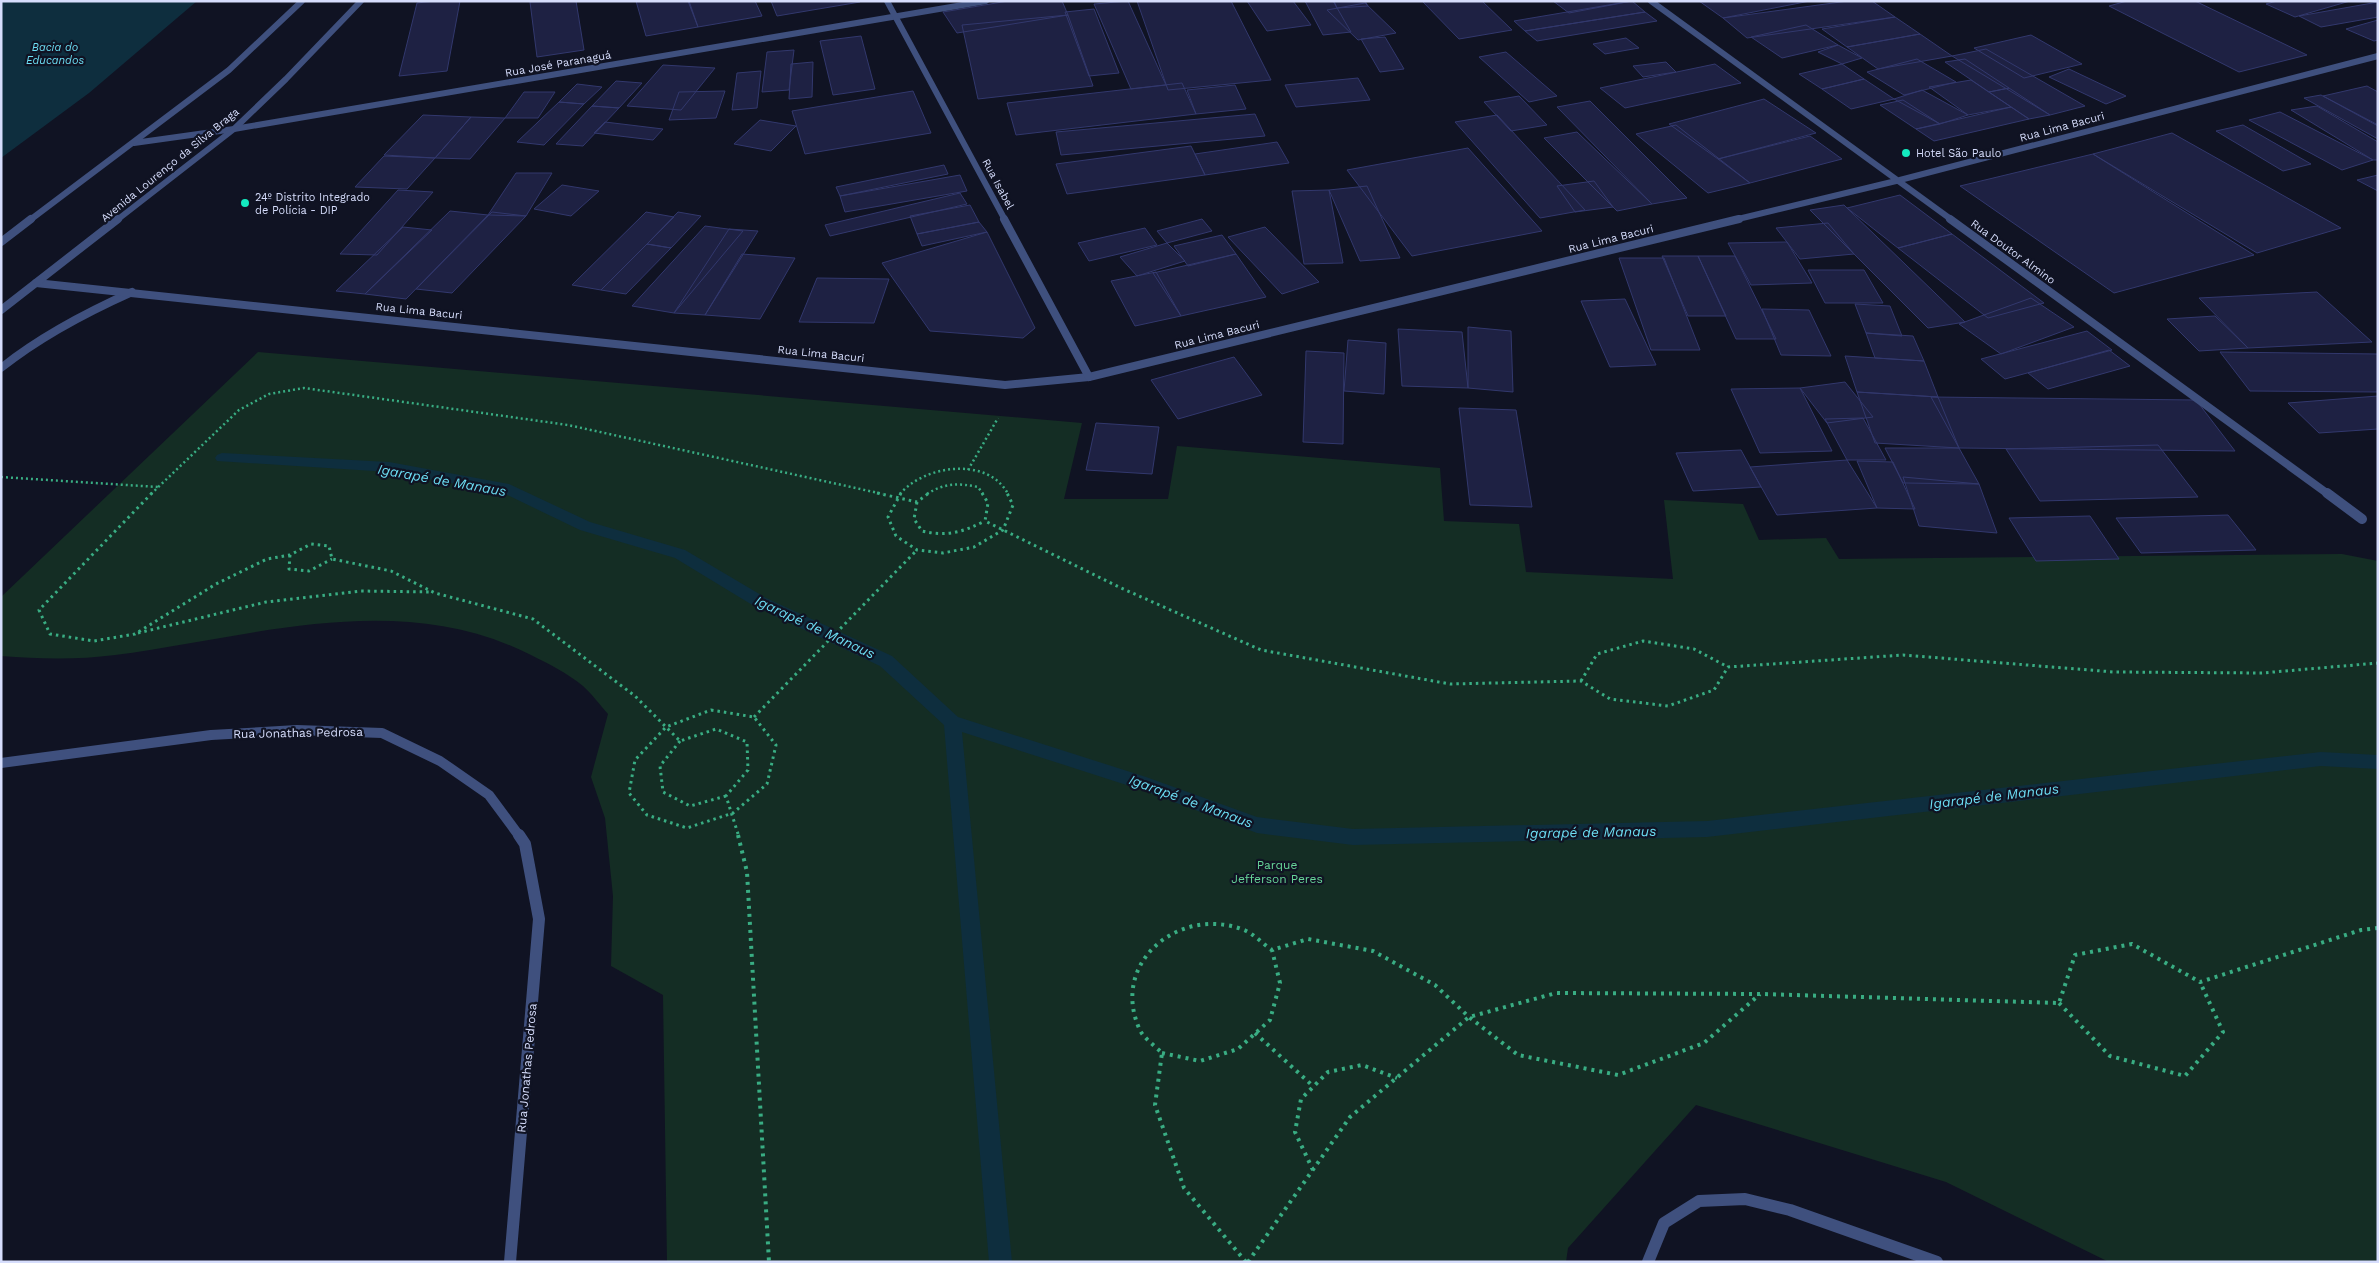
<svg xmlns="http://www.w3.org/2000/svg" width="2379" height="1263" viewBox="0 0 2379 1263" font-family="'Work Sans',sans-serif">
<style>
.green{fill:#142d24}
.water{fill:#0e2e3e}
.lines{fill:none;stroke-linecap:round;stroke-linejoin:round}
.stream{fill:#0e2e3e;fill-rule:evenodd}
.building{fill:#1e2143;stroke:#32386d}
.path-far2{stroke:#39ad83;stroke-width:2.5;stroke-dasharray:2 3;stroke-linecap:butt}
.path-far1{stroke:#39ad83;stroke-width:3;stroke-dasharray:2.5 4;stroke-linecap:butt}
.path{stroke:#39ad83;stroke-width:4;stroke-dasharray:3 5;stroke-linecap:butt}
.service-far1{stroke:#3f507e;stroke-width:8}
.service{stroke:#3f507e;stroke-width:12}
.minor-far3{stroke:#3f507e;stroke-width:6}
.minor-far2{stroke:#3f507e;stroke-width:8}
.minor-far1{stroke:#3f507e;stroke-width:10}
.minor{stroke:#3f507e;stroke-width:12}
.tertiary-far1{stroke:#3f507e;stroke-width:6}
.tertiary{stroke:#3f507e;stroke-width:8}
.poi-dot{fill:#13eabf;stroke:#101323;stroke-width:2}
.labels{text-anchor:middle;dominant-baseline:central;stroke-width:4.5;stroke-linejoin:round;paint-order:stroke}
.far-water-label{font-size:11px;font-style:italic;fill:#6cddf3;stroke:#101323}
.far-street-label{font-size:11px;fill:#d6ddfc;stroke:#101323}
.far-poi-label{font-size:11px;fill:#d6ddfc;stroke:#101323;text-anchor:start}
.street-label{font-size:12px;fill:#d6ddfc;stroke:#101323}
.park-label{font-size:12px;fill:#67d699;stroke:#101323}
.water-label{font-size:14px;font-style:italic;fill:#6cddf3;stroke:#101323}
</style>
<rect width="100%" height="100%" fill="#101323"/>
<path class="green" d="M 258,352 L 1082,423 L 1064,499 L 1168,499 L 1177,446 L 1440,468 L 1444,521 L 1519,524 L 1526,572 L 1673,579 L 1664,500 L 1743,504 L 1759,540 L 1826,538 L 1839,559 L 2342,554 L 2378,561 L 2378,1262 L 2109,1262 L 1946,1182 L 1696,1105 L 1568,1248 L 1566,1262 L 667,1262 L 663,995 L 611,966 L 613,896 L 605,818 L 591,777 L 608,714 C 600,705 592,694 583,686 C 567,673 549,664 531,655 C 398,588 253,637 115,655 C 77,660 39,659 1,656 L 1,597 Z"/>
<path class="water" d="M 1,1 L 197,1 L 89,93 L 1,158 Z"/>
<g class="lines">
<path class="stream" d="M 222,453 L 389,462 L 509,484 L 590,522 L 685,550 L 766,598 L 892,656 L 958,717 L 1146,777 L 1257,817 L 1353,829 L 1707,821 L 2321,752 L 2378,755 L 2378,769 L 2321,766 L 1707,837 L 1353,845 L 1257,833 L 1142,790 L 962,732 L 1012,1262 L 989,1262 L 944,725 L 880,666 L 754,606 L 675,558 L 580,530 L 501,492 L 389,472 L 217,461 L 215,458 L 217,455 Z"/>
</g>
<path class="building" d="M 435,1 L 460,1 L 447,71 L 399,76 L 417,3 Z
M 576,1 L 584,50 L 537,57 L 530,2 Z
M 636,1 L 689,1 L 698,27 L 646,36 Z
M 688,1 L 755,1 L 762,16 L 698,27 Z
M 771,1 L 860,1 L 860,2 L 777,16 Z
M 1008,1 L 1062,1 L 1068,15 L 957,33 L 943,12 Z
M 1128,1 L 1166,85 L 1131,89 L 1094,4 Z
M 1137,1 L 1231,1 L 1271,80 L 1168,90 Z
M 1247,1 L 1293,1 L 1311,25 L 1267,31 Z
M 1305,1 L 1333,1 L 1351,32 L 1323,35 Z
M 1334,1 L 1365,1 L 1368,6 L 1337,8 Z
M 1422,1 L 1482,1 L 1512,30 L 1459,39 Z
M 1553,1 L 1632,1 L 1569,13 Z
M 1632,1 L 1645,12 L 1525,31 L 1514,21 Z
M 1699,1 L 1810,1 L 1723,18 Z
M 1848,1 L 1872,1 L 1895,17 L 1747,38 L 1723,18 Z
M 2127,1 L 2195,1 L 2307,55 L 2239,72 L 2109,6 Z
M 2277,1 L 2350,1 L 2295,17 L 2266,4 Z
M 2378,2 L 2378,17 L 2321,27 L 2299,16 Z
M 1365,3 L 1396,33 L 1358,40 L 1327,10 Z
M 1094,9 L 1119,73 L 1089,76 L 1065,12 Z
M 1645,12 L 1657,21 L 1537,41 L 1525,31 Z
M 1068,15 L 1093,86 L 978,99 L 962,25 Z
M 1895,17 L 1920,34 L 1847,47 L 1822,29 Z
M 2378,20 L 2378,40 L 2374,41 L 2346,29 Z
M 1806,25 L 1838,45 L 1782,58 L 1751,37 Z
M 1920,34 L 1952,56 L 1878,69 L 1847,47 Z
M 2031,35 L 2082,64 L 2024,78 L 1974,48 Z
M 861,36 L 875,89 L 833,95 L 820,41 Z
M 1385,37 L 1404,69 L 1380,72 L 1361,39 Z
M 1626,38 L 1639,48 L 1605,54 L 1593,44 Z
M 1838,45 L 1862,58 L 1842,64 L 1818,52 Z
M 1986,49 L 2085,106 L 2050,115 L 1952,56 Z
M 794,50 L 789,90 L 762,92 L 767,52 Z
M 1506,52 L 1557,96 L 1529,102 L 1479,57 Z
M 1917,59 L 1956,82 L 1904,95 L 1867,72 Z
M 1965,59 L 2009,88 L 1989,92 L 1945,62 Z
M 813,62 L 812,97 L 789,99 L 791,64 Z
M 1666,62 L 1676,72 L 1643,77 L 1633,66 Z
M 1715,64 L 1741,83 L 1625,108 L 1600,88 Z
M 1842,64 L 1864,79 L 1822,89 L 1799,74 Z
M 663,65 L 715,68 L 681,110 L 627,106 Z
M 2069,69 L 2126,96 L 2106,104 L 2049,77 Z
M 761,71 L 757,108 L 732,110 L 737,73 Z
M 1358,78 L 1370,100 L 1296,107 L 1285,85 Z
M 1864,79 L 1894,99 L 1851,109 L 1822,89 Z
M 1971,80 L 2011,107 L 1968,115 L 1929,87 Z
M 616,81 L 642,83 L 619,108 L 592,106 Z
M 1182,83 L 1196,114 L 1016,135 L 1007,103 Z
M 577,84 L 602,87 L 584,104 L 559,102 Z
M 1235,85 L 1246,109 L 1196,114 L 1187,90 Z
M 2367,86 L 2378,92 L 2378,125 L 2323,96 Z
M 2009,88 L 2050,115 L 2029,119 L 1989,92 Z
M 1922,90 L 1968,115 L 1940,124 L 1894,99 Z
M 725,91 L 716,118 L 669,120 L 679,92 Z
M 913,91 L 931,133 L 805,154 L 792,111 Z
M 524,92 L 555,92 L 538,118 L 505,118 Z
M 2321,95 L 2378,126 L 2378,139 L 2304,98 Z
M 1519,96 L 1547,125 L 1511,131 L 1484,102 Z
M 1764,99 L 1816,133 L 1718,159 L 1669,124 Z
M 1903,100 L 1940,124 L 1916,129 L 1880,105 Z
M 1590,101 L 1687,198 L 1652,204 L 1557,107 Z
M 559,102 L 584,104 L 544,145 L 517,142 Z
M 592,106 L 619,108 L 583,146 L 556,144 Z
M 2317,106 L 2378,142 L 2378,160 L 2373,160 L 2291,110 Z
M 2011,107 L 2029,119 L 1934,141 L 1916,129 Z
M 2280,112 L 2373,160 L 2342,170 L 2249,120 Z
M 1255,114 L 1265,136 L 1061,155 L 1056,132 Z
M 423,115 L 471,117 L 435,158 L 384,155 Z
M 1497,115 L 1585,210 L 1540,218 L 1455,122 Z
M 471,117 L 505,118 L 470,159 L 435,158 Z
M 760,120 L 796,126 L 771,151 L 734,144 Z
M 605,122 L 663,129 L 653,140 L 594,133 Z
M 1676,125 L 1750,183 L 1708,193 L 1636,134 Z
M 2243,125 L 2311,164 L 2283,171 L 2216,131 Z
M 1577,132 L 1652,204 L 1617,211 L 1544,138 Z
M 2172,133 L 2341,228 L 2257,253 L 2093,154 Z
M 1810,136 L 1842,159 L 1750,183 L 1718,159 Z
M 1277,142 L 1289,163 L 1205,175 L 1195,154 Z
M 1191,146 L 1205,175 L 1067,194 L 1056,164 Z
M 1468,148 L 1542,231 L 1412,256 L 1347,170 Z
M 2093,154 L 2254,255 L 2114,293 L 1960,186 Z
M 384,156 L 435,158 L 407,189 L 355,187 Z
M 944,165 L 948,174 L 840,196 L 836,187 Z
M 516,173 L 552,173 L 526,216 L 488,215 Z
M 960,175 L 967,191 L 845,212 L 840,196 Z
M 2378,175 L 2378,191 L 2357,180 Z
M 1594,181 L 1613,207 L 1575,212 L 1557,186 Z
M 562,185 L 599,191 L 571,216 L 534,209 Z
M 1367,186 L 1400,258 L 1360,261 L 1329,190 Z
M 398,190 L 433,192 L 377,255 L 340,254 Z
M 1329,190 L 1343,263 L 1304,264 L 1292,191 Z
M 960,193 L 967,204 L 830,236 L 825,225 Z
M 1900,195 L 1952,234 L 1898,248 L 1847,208 Z
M 970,205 L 979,222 L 917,234 L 910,216 Z
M 1844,205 L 1847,208 L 1965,322 L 1928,328 L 1810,210 Z
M 450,211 L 488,215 L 406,299 L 365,294 Z
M 492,212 L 526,216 L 452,293 L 416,289 Z
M 646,212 L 674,217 L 601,290 L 572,285 Z
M 678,212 L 701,216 L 671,248 L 647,244 Z
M 1202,219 L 1212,231 L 1167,243 L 1157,231 Z
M 979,222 L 987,232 L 922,246 L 917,234 Z
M 1828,223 L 1854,254 L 1800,259 L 1776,228 Z
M 705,226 L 743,231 L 674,313 L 632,306 Z
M 403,227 L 432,230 L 365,294 L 336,291 Z
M 1265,227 L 1319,282 L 1282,294 L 1228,237 Z
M 1145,228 L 1157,245 L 1089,261 L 1078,243 Z
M 729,229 L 758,231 L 705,315 L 674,313 Z
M 987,232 L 1035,328 L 1023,338 L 930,331 L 882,263 Z
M 1952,234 L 2044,303 L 1988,318 L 1898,248 Z
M 1222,235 L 1236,254 L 1188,266 L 1174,246 Z
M 1787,242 L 1812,283 L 1751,285 L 1728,243 Z
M 1167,243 L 1185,261 L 1137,276 L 1120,257 Z
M 647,244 L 671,248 L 626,294 L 601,290 Z
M 742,254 L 795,258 L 760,319 L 705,315 Z
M 1236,254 L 1266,297 L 1181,316 L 1153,273 Z
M 1662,256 L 1698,256 L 1726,316 L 1688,316 Z
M 1698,256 L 1735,256 L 1776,339 L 1736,339 Z
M 1619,258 L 1664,258 L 1700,350 L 1651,350 Z
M 1808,270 L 1864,270 L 1883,303 L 1825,303 Z
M 1156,272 L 1181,316 L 1135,326 L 1111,281 Z
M 817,278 L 889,279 L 874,323 L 799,322 Z
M 2317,292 L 2372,342 L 2248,348 L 2199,298 Z
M 2031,298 L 2074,327 L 2001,354 L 1959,324 Z
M 1625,299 L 1656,365 L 1610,367 L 1581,301 Z
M 1855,304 L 1890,306 L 1902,336 L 1866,333 Z
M 1762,309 L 1809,310 L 1831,356 L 1781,355 Z
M 2215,316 L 2248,348 L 2199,351 L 2167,319 Z
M 1468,327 L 1511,331 L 1513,392 L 1468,388 Z
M 1398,329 L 1462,332 L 1468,388 L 1402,386 Z
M 2087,331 L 2112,350 L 2005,379 L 1981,359 Z
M 1866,333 L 1913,336 L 1924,361 L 1875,358 Z
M 1348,340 L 1386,343 L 1384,394 L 1344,391 Z
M 2109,350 L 2130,366 L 2048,389 L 2028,373 Z
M 1306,351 L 1344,353 L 1343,444 L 1303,442 Z
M 2220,352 L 2378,354 L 2378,392 L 2250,391 Z
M 1845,356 L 1924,361 L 1938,397 L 1857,392 Z
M 1234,357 L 1262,395 L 1178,419 L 1151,380 Z
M 1845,382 L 1873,417 L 1827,423 L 1800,388 Z
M 1800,388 L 1832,451 L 1760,453 L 1731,389 Z
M 1857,392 L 1938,397 L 1959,448 L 1875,443 Z
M 2378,396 L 2378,429 L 2319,433 L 2288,403 Z
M 1931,397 L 2196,400 L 2235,451 L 1959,448 Z
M 1459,408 L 1516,410 L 1532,507 L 1470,505 Z
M 1863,418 L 1886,460 L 1847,460 L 1825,419 Z
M 1096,423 L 1159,427 L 1152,474 L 1086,470 Z
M 2158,445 L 2198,497 L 2040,501 L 2006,449 Z
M 1885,448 L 1959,448 L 1979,484 L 1903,483 Z
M 1741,450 L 1761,487 L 1693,491 L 1676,453 Z
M 1847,460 L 1877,508 L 1777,515 L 1750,467 Z
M 1857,461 L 1893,462 L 1915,509 L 1877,508 Z
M 1903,477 L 1979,484 L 1997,533 L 1919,526 Z
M 2228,515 L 2256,550 L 2141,553 L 2116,518 Z
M 2090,516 L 2119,559 L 2036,561 L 2009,518 Z"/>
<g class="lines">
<path class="path-far2" d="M 968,470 L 998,418
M 1,477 L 158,487
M 151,494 L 239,410 L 269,394 L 304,388 L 568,425 L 883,494
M 900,494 C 924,465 988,456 1008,494
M 927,494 C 944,483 959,483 978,487 L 983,494"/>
<path class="path-far1" d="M 152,493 L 39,610 L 50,634 L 94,641 L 135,634 L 216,584 L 267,559 L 290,555 L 311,544 L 329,546 L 332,559 L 391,571 L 435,593 L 533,619 L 635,696 L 680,741 L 716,729 L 747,742 L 748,770 L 726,796 L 739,837
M 877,493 L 917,502 L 929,493
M 901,493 L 888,517 L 896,536 L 917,550 L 943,553 L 974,547 L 1003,530 L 1013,505 L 1007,493
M 982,493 L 988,503 L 985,521 L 1121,588 L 1261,650 L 1450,684 L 1581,681 L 1610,699 L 1668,706 L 1714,690 L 1728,667 L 1903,655 L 2114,672 L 2262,673 L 2378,663
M 917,502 L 914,519 L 922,531 C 946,537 963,532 985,521
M 290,555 L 289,569 L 309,571 L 332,559
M 138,633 L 266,602 L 361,591 L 433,592
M 1581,681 L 1597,654 L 1643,641 L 1694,649 L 1728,667
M 711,710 L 754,717 L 776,745 L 767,784 L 733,813 L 687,828 L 647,815 L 629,793 L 635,760 L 666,727 Z
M 754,717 L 917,550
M 680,741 L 660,766 L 663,792 L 690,806 L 726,796"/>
<path class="path" d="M 738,835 L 747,872 L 769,1262
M 2059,1003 L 2110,1056 L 2185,1076 L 2223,1032 L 2200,982
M 1255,1033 L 1314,1087
M 1162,1053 L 1200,1061 L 1238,1049 L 1270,1020 L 1280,983 L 1272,950
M 1313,1170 L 1295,1132 L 1301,1099 L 1328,1072 L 1362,1065 L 1397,1078
M 1246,1262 L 1184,1188 L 1155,1105 L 1162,1053 C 1155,1046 1142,1037 1139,1028 C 1110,961 1181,905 1244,930 C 1254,934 1263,944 1272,950 L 1308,939 L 1373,951 L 1435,985 L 1469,1017 L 1518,1055 L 1618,1075 L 1704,1043 L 1760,994
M 1248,1262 L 1350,1117 L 1469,1017 L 1556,993 L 1761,994 L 2059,1003 L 2075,955 L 2132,944 L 2200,982 L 2361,930 L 2378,928"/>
<path class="service-far1" d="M 1,368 C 41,336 85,313 132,292"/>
<path class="service" d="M 1648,1262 L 1664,1223 L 1699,1201 L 1745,1199 L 1790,1210 L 1937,1262"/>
<path class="minor-far3" d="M 1651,1 L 1952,220
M 134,143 L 234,129 L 986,1
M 1734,220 L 1896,181 L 2378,56"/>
<path class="minor-far2" d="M 1950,219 L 2328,494
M 36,283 L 1005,385 L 1089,377 L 1739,219"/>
<path class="minor-far1" d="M 2327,493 L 2362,519
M 1,763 L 211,735 L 297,730 L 382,733 L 440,761 L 489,795 L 520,837"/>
<path class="minor" d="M 510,1262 L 539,919 L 525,844 L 519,835"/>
<path class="tertiary-far1" d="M 887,1 L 1005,220
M 30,220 L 229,70 L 302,1
M 117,220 L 234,129 L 286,79 L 361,1"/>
<path class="tertiary" d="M 1004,219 L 1089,377
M 1,242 L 31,219
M 1,310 L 118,219"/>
</g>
<g class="poi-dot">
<circle cx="1906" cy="153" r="5"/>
<circle cx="245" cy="203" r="5"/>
</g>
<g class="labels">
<g class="far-water-label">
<text x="55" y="47">Bacia do<tspan x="55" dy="13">Educandos</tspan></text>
</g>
<g class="far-street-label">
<text transform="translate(558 64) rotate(-10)">Rua José Paranaguá</text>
<text transform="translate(2062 127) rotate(-15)">Rua Lima Bacuri</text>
<text transform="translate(170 165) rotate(-39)">Avenida Lourenço da Silva Braga</text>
<text transform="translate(998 184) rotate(62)">Rua Isabel</text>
<text transform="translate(1611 239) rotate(-14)">Rua Lima Bacuri</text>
<text transform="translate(2013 252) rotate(36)">Rua Doutor Almino</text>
<text transform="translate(419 311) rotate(6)">Rua Lima Bacuri</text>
<text transform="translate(1217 335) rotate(-14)">Rua Lima Bacuri</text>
<text transform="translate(821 354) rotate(6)">Rua Lima Bacuri</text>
</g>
<g class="far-poi-label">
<text x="1916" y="153">Hotel São Paulo</text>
<text x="255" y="197">24º Distrito Integrado<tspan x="255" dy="13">de Polícia - DIP</tspan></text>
</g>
<g class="street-label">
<text transform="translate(298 733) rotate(-1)">Rua Jonathas Pedrosa</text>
<text transform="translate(527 1068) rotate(-85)">Rua Jonathas Pedrosa</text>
</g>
<g class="park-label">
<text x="1277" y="865">Parque<tspan x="1277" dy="14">Jefferson Peres</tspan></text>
</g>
<g class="water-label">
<text transform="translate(442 480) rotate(10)">Igarapé de Manaus</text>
<text transform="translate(815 627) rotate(25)">Igarapé de Manaus</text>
<text transform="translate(1994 796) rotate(-7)">Igarapé de Manaus</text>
<text transform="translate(1191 801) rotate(20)">Igarapé de Manaus</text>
<text transform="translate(1591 832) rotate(-1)">Igarapé de Manaus</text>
</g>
</g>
<rect width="2379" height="1263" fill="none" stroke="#d6ddfc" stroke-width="5"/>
</svg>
